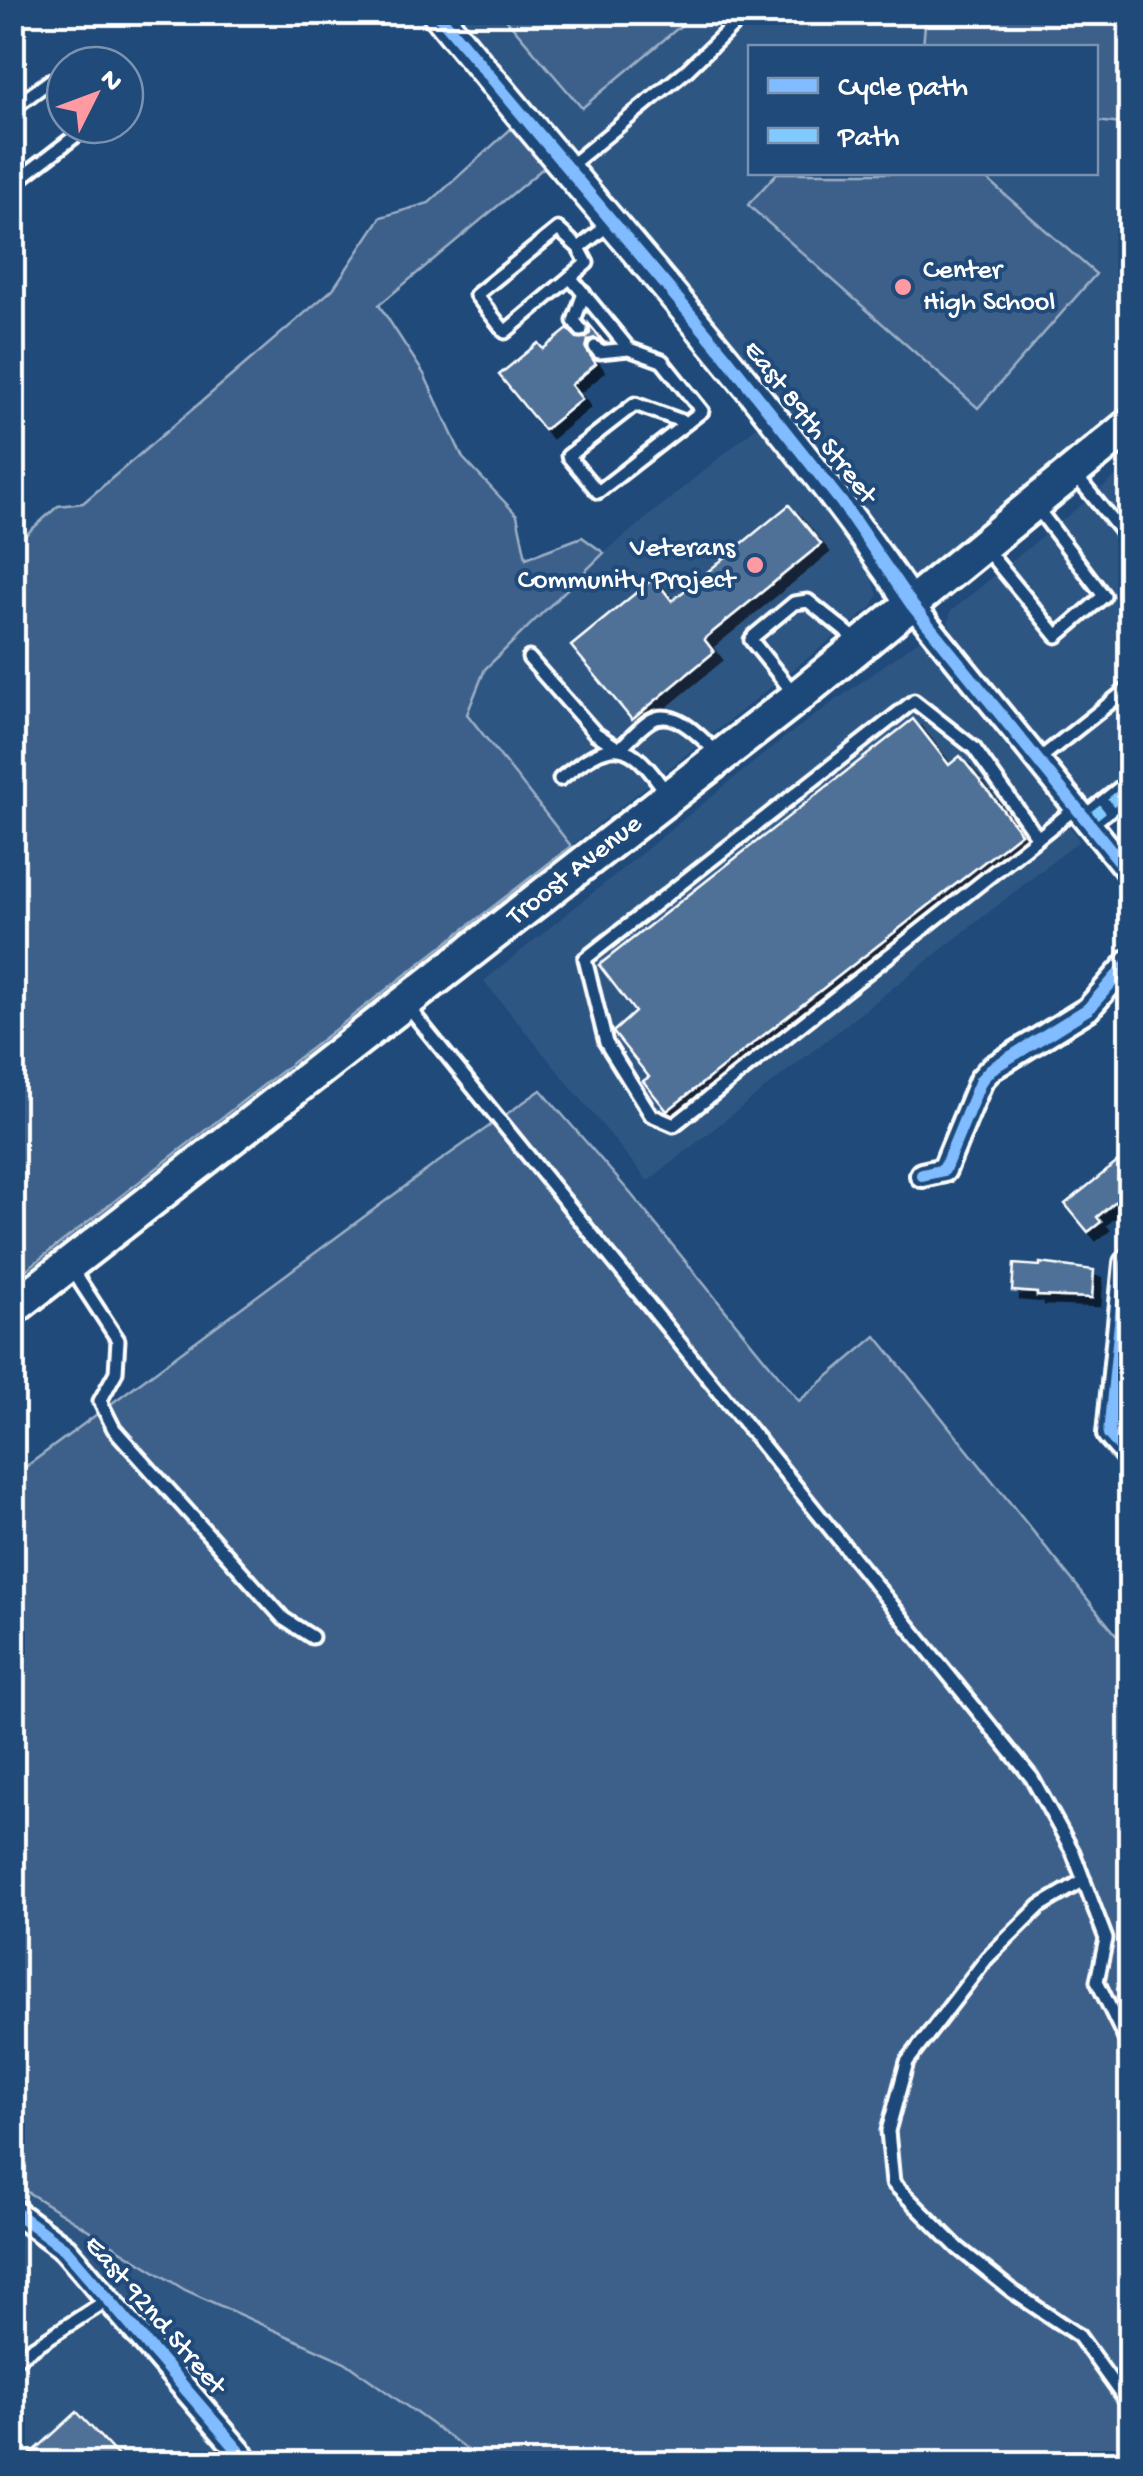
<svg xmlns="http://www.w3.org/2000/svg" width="1143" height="2476" viewBox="0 0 1143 2476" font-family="'Gochi Hand',sans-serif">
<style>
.built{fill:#2e5683;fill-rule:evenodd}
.green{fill:#3c618b;stroke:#9eb0c5;stroke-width:2.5}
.building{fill:#507197;stroke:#fff;stroke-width:2.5;filter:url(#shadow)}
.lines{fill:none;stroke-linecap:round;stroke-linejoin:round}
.service-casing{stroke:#fff;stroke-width:19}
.minor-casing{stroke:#fff;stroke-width:30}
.tertiary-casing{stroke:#fff;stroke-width:35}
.secondary-casing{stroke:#fff;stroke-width:40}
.service{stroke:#1f4a7a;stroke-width:11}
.minor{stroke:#1f4a7a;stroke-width:22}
.tertiary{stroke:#1f4a7a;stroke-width:28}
.secondary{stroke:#1f4a7a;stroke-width:32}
.quiet{stroke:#80caff;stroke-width:10;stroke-dasharray:20 10;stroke-linecap:butt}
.cycleway-casing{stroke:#1f4a7a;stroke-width:19}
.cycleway{stroke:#80bcff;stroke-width:12}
.poi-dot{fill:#ff9aa2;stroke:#1f4a7a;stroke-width:4}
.labels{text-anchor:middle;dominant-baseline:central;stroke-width:8;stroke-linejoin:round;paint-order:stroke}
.poi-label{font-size:28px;fill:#fff;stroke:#1f4a7a;text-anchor:start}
.street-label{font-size:28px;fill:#fff;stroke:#1f4a7a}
</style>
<defs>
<filter id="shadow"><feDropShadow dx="8" dy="8" stdDeviation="0" flood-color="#0009"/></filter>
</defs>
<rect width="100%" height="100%" fill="#1f4a7a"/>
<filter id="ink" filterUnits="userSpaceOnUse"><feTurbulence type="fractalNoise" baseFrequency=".01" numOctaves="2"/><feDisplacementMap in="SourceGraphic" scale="20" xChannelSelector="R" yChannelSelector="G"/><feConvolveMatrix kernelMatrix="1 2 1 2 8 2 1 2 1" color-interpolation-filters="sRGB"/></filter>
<g filter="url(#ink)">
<path class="built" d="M 447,13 L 1130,13 L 1130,401 L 917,580 L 905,577 ZM 750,48 L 1096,48 L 1096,172 L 750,172 Z
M 765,420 L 868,567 L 878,595 L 872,607 L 571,846 L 467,714 L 485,669 L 604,553 Z
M 1130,465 L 1130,768 L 1090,800 L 955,634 L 948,622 L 951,611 Z
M 919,640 L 929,644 L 1052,798 L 1079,841 L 648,1181 L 484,981 L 785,737 Z
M 12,2183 L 185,2290 L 345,2362 L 486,2463 L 13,2463 Z"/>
<path class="green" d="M 501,13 L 696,13 L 582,108 Z
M 926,13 L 1130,13 L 1130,125 L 1096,121 L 1096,48 L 923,47 Z
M 514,126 L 548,164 L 379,305 L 424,374 L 463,458 L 517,515 L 526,558 L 582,537 L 604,553 L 485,669 L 467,714 L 571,846 L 13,1280 L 13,546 L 58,506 L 83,503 L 333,289 L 381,217 L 429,203 Z
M 777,173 L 980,173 L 1096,274 L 978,408 L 748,205 Z
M 541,1090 L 631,1194 L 799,1401 L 876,1336 L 1130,1652 L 1130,2463 L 486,2463 L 345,2362 L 185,2290 L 13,2183 L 12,1477 L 434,1165 Z"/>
<path class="building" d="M 589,324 L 603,341 L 595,338 L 588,340 L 586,349 L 596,364 L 571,385 L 582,399 L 544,430 L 499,375 L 538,343 L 543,349 L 568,329 L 577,338 L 586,338 L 590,333 Z
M 789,505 L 821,544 L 704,639 L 714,652 L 632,720 L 571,646 L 654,578 L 672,601 Z
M 913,719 L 949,765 L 960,756 L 1021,833 L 667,1111 L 643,1081 L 649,1077 L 613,1032 L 635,1012 L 599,965 Z
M 1130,1152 L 1130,1189 L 1097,1217 L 1101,1222 L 1088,1232 L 1065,1204 Z
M 1040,1263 L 1094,1270 L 1092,1298 L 1037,1296 L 1037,1293 L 1012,1291 L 1014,1264 L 1040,1266 Z
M 77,2412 L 117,2455 L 108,2464 L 20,2464 Z"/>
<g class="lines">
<defs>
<path id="service" d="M 12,109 L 51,80
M 566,169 L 687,70 L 747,12
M 12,185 L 87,127
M 579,248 L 587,263 L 505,332 L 476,295 L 558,229 L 579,248 L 612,222
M 570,277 L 629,349 L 662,361 L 702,411 L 598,492 L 568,456 L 635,404 L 687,423
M 581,330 L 574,321 L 584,293
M 595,347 L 599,352 L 629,349
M 1076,476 L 1130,542
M 984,547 L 1057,636 L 1104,596 L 1037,508
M 529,658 L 595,733 L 619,749 C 629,740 639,728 650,721 C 675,705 704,741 720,756
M 795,695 L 751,640 L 754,636 L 794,603 L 808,601 L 859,642
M 1038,760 L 1130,687
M 560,779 C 613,737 628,736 667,794
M 1038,838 L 974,748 L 914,701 L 585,959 L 606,1043 L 651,1115 L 674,1125 C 808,1019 943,913 1077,807
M 407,1006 L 1032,1778 L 1073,1852 L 1106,1939 L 1097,1981 L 1130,2049
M 71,1268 L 118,1340 L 116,1372 L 100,1401 L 114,1429 L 284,1619 L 312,1637
M 1084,1880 L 1040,1906 L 987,1958 L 907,2062 L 888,2131 L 893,2183 L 958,2248 L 1012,2291 L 1079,2336 L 1128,2404 L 1130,2401
M 12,2361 L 109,2299"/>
<path id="minor" d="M 912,605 L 1130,874
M 1087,821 L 1130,787
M 922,1175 L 944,1170 L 981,1080 L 991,1069 L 1088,1009 L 1130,961
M 1130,1259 L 1126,1263 L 1109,1434 L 1130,1458
M 12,2210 L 65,2249 L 250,2464"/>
<path id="tertiary" d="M 436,12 C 596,210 768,394 912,605"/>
<path id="secondary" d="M 12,1309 L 797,697 L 1130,425"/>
</defs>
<use href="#service" class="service-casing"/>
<use href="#minor" class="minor-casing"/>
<use href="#tertiary" class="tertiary-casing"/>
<use href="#secondary" class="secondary-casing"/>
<use href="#service" class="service"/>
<use href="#minor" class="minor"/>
<use href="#tertiary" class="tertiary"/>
<use href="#secondary" class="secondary"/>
<path class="quiet" d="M 1087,821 L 1130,787"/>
<defs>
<path id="cycleway" d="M 436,12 L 723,353 L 842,503 L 912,605 L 1130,874
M 922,1175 L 944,1170 L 981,1080 L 991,1069 L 1088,1009 L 1130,961
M 1130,1259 L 1126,1263 L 1109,1434 L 1130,1458
M 12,2210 L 65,2249 L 250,2464"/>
</defs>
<use href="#cycleway" class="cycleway-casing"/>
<use href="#cycleway" class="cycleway"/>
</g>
</g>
<g class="poi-dot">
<circle cx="903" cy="287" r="10"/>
<circle cx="755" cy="565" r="10"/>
</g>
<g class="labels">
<g class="poi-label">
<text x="923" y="271">Center<tspan x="923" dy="32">High School</tspan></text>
<text x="735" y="549" text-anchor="end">Veterans<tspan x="735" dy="32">Community Project</tspan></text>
</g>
<g class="street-label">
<text transform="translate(809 423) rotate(52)">East 89th Street</text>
<text transform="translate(575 871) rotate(-38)">Troost Avenue</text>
<text transform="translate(154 2316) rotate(49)">East 92nd Street</text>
</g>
</g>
<rect width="1143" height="2476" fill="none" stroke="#1f4a7a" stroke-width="50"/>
<rect x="25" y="25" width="1093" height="2426" fill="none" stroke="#fff" stroke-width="4" filter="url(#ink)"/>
<rect x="748" y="45" width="350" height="130" fill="#1f4a7a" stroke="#7992af" stroke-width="2.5"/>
<rect x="768" y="78" width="50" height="15" fill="#80bcff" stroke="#7992af" stroke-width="2.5"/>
<text x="838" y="95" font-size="30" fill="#ffffff">Cycle path</text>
<rect x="768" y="128" width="50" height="15" fill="#80caff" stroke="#7992af" stroke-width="2.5"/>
<text x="838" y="145" font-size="30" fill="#ffffff">Path</text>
<g transform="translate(95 95) rotate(48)"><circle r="48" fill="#1f4a7a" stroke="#7992af" stroke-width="2.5"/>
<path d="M0-8L18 38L0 25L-18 38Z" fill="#ff9aa2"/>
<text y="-15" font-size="28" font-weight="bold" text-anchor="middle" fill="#ffffff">N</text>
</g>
</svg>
